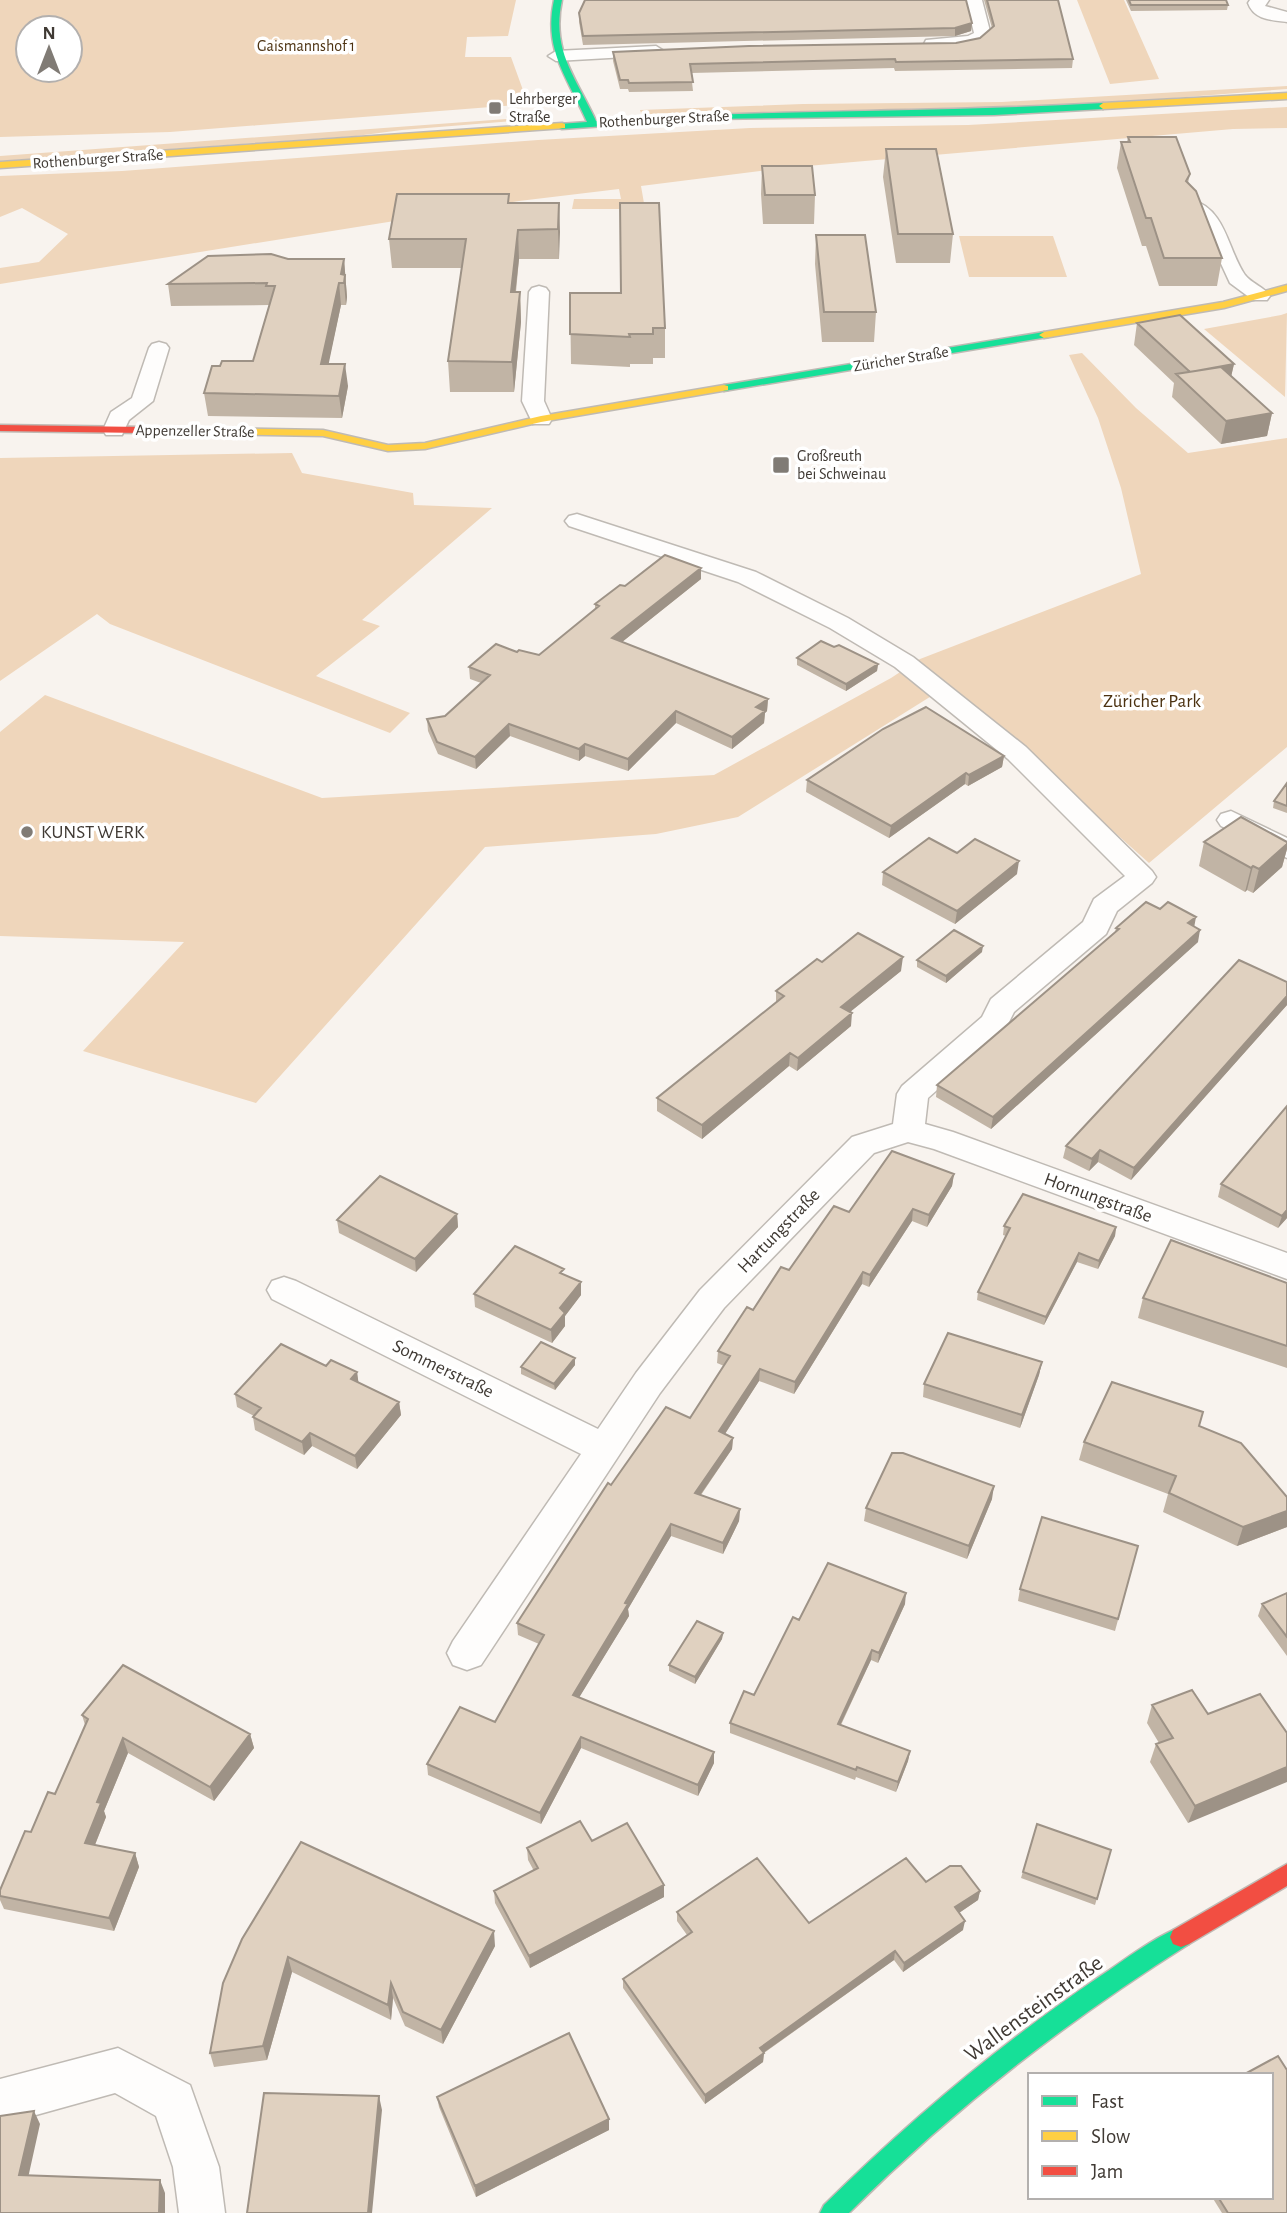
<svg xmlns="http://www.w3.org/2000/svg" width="1287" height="2213" viewBox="0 0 1287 2213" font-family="'Alegreya Sans',sans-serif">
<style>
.green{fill:#efd6bb;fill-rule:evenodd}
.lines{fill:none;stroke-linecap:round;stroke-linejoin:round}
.street-casing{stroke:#bfbab4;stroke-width:3}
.fast-casing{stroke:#bfbab4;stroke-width:3}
.slow-casing{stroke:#bfbab4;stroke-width:3}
.jam-casing{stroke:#bfbab4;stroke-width:3}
.street{fill:#fefdfc;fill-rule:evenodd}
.fast{fill:#16e098;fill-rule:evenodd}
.slow{fill:#ffcf43;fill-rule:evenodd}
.jam{fill:#f24e42;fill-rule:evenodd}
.wall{fill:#c1b4a5}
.shaded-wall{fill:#9d9286}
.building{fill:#e0d1c0;stroke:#9d9286;stroke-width:2}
.poi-dot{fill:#807b75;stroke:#fff;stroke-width:2.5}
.labels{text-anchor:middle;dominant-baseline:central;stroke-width:7;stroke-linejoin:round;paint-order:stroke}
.far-park-label{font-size:16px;fill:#4c3211;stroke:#fff}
.far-poi-label{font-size:16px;fill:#403a34;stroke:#fff;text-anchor:start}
.far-street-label{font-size:16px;fill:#403a34;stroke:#fff}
.park-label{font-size:19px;fill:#4c3211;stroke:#fff}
.poi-label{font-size:19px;fill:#403a34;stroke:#fff;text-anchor:start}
.street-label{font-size:19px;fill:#403a34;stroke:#fff}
.near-street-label{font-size:23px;fill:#403a34;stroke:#fff}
</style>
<rect width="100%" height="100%" fill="#f8f3ee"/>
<path class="green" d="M 0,0 L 516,0 L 508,36 L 467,37 L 465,57 L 511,57 L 528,104 L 170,132 L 0,137 ZM 28,28 L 70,28 L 70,70 L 28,70 Z
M 1077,0 L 1124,0 L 1159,79 L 1110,84 Z
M 1287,86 L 1287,89 L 1097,104 L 642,116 L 640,110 L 803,104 L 1002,102 Z
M 1287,107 L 1287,128 L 1233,129 L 784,168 L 641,186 L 645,209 L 572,209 L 574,199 L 621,199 L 619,189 L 519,201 L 0,284 L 0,268 L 39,262 L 68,234 L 22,208 L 0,217 L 0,176 L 122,171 L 538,140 L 750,128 L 968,125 Z
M 534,117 L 536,119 L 402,130 L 356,136 L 0,161 L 0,156 Z
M 959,236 L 1053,236 L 1067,277 L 969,277 Z
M 1287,313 L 1285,397 L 1204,329 L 1281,315 Z
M 1082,353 L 1136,408 L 1188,453 L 1287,438 L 1287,747 L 1149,863 L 949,685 L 738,817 L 656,834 L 485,847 L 256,1103 L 83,1051 L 184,942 L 0,936 L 0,732 L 45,695 L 322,798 L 714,775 L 891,678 L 920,659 L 1141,574 L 1121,488 L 1098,418 L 1069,355 Z
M 292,453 L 302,473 L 413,493 L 414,505 L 492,508 L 362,620 L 380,626 L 316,676 L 410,713 L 390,733 L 110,624 L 97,614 L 0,681 L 0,458 Z"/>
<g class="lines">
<defs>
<path id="street" d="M 966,0 L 982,0 L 991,35 C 979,49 944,52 926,48 L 924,44 L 926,40 L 968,36 L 974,33 Z
M 1250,0 L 1269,0 L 1265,6 L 1287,12 L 1287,22 C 1272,20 1254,20 1248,3 Z
M 656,46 L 664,51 L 662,55 L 556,61 L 548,56 L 556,51 Z
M 1192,200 C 1226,209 1228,251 1245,275 C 1251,283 1264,287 1270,296 L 1267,300 L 1253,300 L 1230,283 L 1204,227 L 1183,206 Z
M 539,286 L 546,288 L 549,292 L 544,401 L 552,419 L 549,424 L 533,424 L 522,401 L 529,292 L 532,288 Z
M 159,342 L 166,344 L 169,348 L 153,401 L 129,420 L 122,435 L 106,435 L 103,430 L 111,412 L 132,398 L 149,348 L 152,344 Z
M 577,514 L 756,572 L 848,618 L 913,657 L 1026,747 L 1152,871 L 1156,877 L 1152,883 L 1117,911 L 1106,934 L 1014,1012 L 1005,1030 L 928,1098 L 925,1124 L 953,1132 L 1287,1253 L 1287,1279 L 934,1149 L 908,1142 L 874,1153 L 724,1308 L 660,1393 L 481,1665 L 467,1670 L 453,1665 L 447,1653 L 453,1641 L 581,1454 L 272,1299 L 267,1290 L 272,1281 L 284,1277 L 296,1281 L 598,1429 L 636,1373 L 700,1290 L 852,1137 L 893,1124 L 897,1094 L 902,1086 L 982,1017 L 991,999 L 1083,922 L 1094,899 L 1125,876 L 1008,759 L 895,667 L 830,628 L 738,582 L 569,526 L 565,521 L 569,516 Z
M 1231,811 L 1287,838 L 1287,858 L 1221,826 L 1217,820 L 1221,814 Z
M 118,2048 L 190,2085 L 219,2167 L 225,2213 L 179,2213 L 173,2167 L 156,2116 L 115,2093 L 0,2125 L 0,2079 Z"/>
<path id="fast" d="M 554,0 L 562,0 C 551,51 576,77 596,121 C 765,109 934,113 1103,103 L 1107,106 L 1103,109 L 994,115 L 705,119 L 562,129 L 559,128 L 559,124 L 587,122 C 568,78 543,51 554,0 Z
M 1044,332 L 1049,335 L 1048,337 L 724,391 L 719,388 L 724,385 Z
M 1181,1927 L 1189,1930 L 1192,1937 L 1189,1944 C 1065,2022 952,2110 849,2213 L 820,2213 L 824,2205 C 909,2121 1000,2044 1099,1977 C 1125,1960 1152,1938 1181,1927 Z"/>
<path id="slow" d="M 1287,93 L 1287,99 L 1103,109 L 1099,106 L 1103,103 Z
M 562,123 L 565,124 L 565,128 L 0,168 L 0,162 Z
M 1287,285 L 1287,291 L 1224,308 L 1044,338 L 1039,335 L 1044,332 L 1223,302 Z
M 724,385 L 728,386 L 728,390 L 541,422 L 425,449 L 388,451 L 323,436 L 215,434 L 209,431 L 215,428 L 323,430 L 388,445 L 425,443 L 541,416 Z"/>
<path id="jam" d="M 0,425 L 215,428 L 221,431 L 215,434 L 0,431 Z
M 1287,1864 L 1287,1886 L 1189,1944 L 1181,1947 L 1173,1944 L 1170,1937 L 1173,1930 Z"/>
</defs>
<use href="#street" class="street-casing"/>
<use href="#fast" class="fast-casing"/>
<use href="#slow" class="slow-casing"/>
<use href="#jam" class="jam-casing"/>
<use href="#street" class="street"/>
<use href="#fast" class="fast"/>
<use href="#slow" class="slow"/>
<use href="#jam" class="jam"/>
</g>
<path class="wall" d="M 984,0 L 1058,0 L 1073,59 L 1072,68 L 895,71 L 894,68 L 691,73 L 693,91 L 629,92 L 628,89 L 620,89 L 613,61 L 613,52 L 956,43 L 980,38 L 992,28 Z
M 1126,0 L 1226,0 L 1228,5 L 1227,10 L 1131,11 Z
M 579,13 L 972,23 L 971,31 L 955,36 L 583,45 L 579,22 Z
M 1128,137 L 1190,174 L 1188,183 L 1222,258 L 1217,286 L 1159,286 L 1146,246 L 1142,246 L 1117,168 L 1121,142 L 1127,142 Z
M 886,149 L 953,234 L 950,263 L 896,263 L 883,177 Z
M 762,166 L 815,195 L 814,224 L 763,224 L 761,194 Z
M 509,203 L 559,203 L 559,259 L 519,259 L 516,292 L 520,292 L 521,322 L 514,392 L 450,392 L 448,361 L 462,268 L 392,268 L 389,239 Z
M 816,235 L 876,312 L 874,342 L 822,342 L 815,264 Z
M 344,259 L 347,297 L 346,305 L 341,305 L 328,364 L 348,386 L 342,418 L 208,416 L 204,393 L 220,366 L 253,361 L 269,305 L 171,306 L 168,284 Z
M 570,293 L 665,328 L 665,358 L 653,358 L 653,364 L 630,364 L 630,367 L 571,364 Z
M 1137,323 L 1234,364 L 1231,376 L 1272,413 L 1267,436 L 1221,444 L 1172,397 L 1174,383 L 1134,345 Z
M 701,579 L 622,642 L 768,699 L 767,711 L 765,713 L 764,723 L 732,749 L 676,723 L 628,771 L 585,756 L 579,761 L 510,736 L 476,769 L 438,754 L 428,731 L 427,719 L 445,716 L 481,683 L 470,679 L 469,667 L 517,652 L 539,655 L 595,609 L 595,604 L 625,586 Z
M 834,647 L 878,664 L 877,671 L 846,691 L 797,665 L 797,658 Z
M 1004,756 L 1002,767 L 968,786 L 965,784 L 889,838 L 806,792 L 807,780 Z
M 1287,783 L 1287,813 L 1273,808 L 1274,801 Z
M 1204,842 L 1287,842 L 1287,849 L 1282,867 L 1253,893 L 1247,890 L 1245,892 L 1199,866 Z
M 957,853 L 1017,874 L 955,924 L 882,885 L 883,872 Z
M 1194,926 L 1198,942 L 991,1129 L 936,1097 L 937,1085 L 1115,932 L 1116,928 Z
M 982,952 L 946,983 L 917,967 L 917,960 Z
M 822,962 L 901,971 L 850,1012 L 851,1026 L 797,1071 L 789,1066 L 702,1139 L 657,1111 L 657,1098 L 776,1003 L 776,991 Z
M 1287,982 L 1287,1005 L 1131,1180 L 1098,1162 L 1089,1171 L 1063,1158 L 1066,1146 Z
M 954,1174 L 952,1186 L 927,1227 L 912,1221 L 869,1287 L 862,1284 L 794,1394 L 759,1381 L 725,1434 L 733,1438 L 732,1449 L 701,1495 L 740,1509 L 739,1521 L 723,1554 L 671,1536 L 628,1609 L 629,1616 L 579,1697 L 714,1763 L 698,1796 L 581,1748 L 541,1824 L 428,1775 L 427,1764 L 495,1722 L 539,1644 L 518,1635 L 517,1623 L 611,1485 L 690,1418 L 724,1366 L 717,1363 L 718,1351 L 753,1310 L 789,1270 L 849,1212 Z
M 1221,1184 L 1287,1218 L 1278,1228 L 1218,1197 Z
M 457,1214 L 458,1227 L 416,1272 L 339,1233 L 337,1220 Z
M 1004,1226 L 1116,1227 L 1115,1236 L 1098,1269 L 1077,1262 L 1044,1325 L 977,1300 L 978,1292 L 1006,1236 L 1003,1235 Z
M 564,1275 L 581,1282 L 581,1295 L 565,1316 L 565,1326 L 552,1343 L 475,1307 L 474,1294 Z
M 1287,1283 L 1287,1368 L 1138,1318 L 1143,1298 Z
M 575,1358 L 575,1365 L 555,1390 L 521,1374 L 521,1367 Z
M 1042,1362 L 1039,1375 L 1020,1428 L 923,1397 L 924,1384 Z
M 326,1366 L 357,1372 L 358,1382 L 399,1402 L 401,1415 L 357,1469 L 312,1446 L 304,1455 L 255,1430 L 253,1417 L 254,1416 L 237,1407 L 235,1394 Z
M 1199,1426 L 1287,1497 L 1287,1527 L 1237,1546 L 1163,1512 L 1168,1494 L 1079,1460 L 1084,1442 Z
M 992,1499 L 967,1559 L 864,1521 L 866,1508 Z
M 1138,1546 L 1115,1631 L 1018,1601 L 1020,1589 Z
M 1287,1593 L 1287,1656 L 1258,1616 L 1262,1604 Z
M 905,1604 L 878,1663 L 871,1660 L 841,1725 L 910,1751 L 908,1761 L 896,1792 L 856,1777 L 855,1780 L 730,1733 L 730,1723 L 754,1695 L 799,1620 Z
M 723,1633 L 722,1639 L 695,1684 L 669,1671 L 669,1665 Z
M 1260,1694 L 1188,1823 L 1150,1762 L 1156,1744 L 1159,1743 L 1147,1723 L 1152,1705 L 1208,1714 Z
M 82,1715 L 250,1734 L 254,1748 L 214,1801 L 128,1753 L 104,1811 L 106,1817 L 95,1845 L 135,1853 L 139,1867 L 114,1931 L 4,1909 L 0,1900 L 0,1890 L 55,1794 L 85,1725 Z
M 1037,1824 L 1111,1850 L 1095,1905 L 1021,1878 Z
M 592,1841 L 664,1885 L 664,1897 L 530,1968 L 495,1903 L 494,1891 L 534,1871 L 528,1860 L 527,1848 Z
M 926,1882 L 980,1891 L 978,1900 L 959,1913 L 963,1930 L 903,1972 L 894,1960 L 764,2053 L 763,2062 L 705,2104 L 623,1988 L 623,1979 L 687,1935 L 677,1921 L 677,1912 L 809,1923 Z
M 242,1939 L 495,1946 L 443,2044 L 405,2026 L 393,1998 L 391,2020 L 292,1972 L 267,2060 L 214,2067 L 210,2053 Z
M 437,2097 L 609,2130 L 476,2197 L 439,2107 Z
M 1212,2197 L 1271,2197 L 1287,2213 L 1222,2213 Z"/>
<path class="shaded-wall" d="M 972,23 L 971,31 L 955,36 L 955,28 Z
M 559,203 L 560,232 L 559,259 L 558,229 Z
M 518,230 L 519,259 L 512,322 L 511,292 Z
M 344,259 L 347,297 L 346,305 L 344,283 L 341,274 Z
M 339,283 L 341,305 L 324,386 L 321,364 Z
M 520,292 L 521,322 L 514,392 L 512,362 Z
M 345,364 L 348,386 L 342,418 L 339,396 Z
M 1234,364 L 1229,386 L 1190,372 Z
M 1272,413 L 1267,436 L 1221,444 L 1226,421 Z
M 701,568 L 701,579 L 612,650 L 612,638 Z
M 878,664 L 877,671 L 846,691 L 846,684 Z
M 768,699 L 767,711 L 765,713 L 764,723 L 732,749 L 732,737 L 756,707 Z
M 676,711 L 676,723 L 628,771 L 628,759 Z
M 509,724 L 510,736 L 476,769 L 475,757 Z
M 585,744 L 585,756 L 579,761 L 579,749 Z
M 1004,756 L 1002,767 L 968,786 L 969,775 Z
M 966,773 L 965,784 L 889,838 L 891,826 Z
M 1287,844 L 1287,849 L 1282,867 L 1253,893 L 1259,869 Z
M 1019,861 L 1017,874 L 955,924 L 957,911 Z
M 1253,866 L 1247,890 L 1245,892 L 1251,868 Z
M 1196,917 L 1194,928 L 1188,923 Z
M 1200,930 L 1198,942 L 991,1129 L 993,1117 Z
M 983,946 L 982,952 L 946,983 L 946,976 Z
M 903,957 L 901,971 L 840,1020 L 841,1007 Z
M 1287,996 L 1287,1005 L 1131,1180 L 1134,1168 Z
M 852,1013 L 851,1026 L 797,1071 L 798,1058 Z
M 790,1053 L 789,1066 L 702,1139 L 702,1125 Z
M 1100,1150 L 1098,1162 L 1089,1171 L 1092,1159 Z
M 954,1174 L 952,1186 L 927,1227 L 929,1215 Z
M 913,1209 L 912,1221 L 869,1287 L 870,1275 Z
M 1287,1210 L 1287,1218 L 1278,1228 L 1282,1216 Z
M 457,1214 L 458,1227 L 416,1272 L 415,1259 Z
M 1116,1227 L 1115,1236 L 1098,1269 L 1099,1261 Z
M 1079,1253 L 1077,1262 L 1044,1325 L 1046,1317 Z
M 863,1272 L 862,1284 L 794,1394 L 795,1382 Z
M 581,1282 L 581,1295 L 565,1316 L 565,1326 L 552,1343 L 551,1330 L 560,1308 Z
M 575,1358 L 575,1365 L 555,1390 L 554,1384 Z
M 1042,1362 L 1039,1375 L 1020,1428 L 1022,1415 Z
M 760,1369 L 759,1381 L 719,1443 L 719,1431 Z
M 357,1372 L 359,1386 L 351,1379 Z
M 399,1402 L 401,1415 L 357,1469 L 355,1456 Z
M 310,1433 L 312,1446 L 304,1455 L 302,1442 Z
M 733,1438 L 732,1449 L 694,1504 L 695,1493 Z
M 994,1486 L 992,1499 L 967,1559 L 969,1546 Z
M 740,1509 L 739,1521 L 723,1554 L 723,1543 Z
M 1287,1511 L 1287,1527 L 1237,1546 L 1243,1527 Z
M 671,1524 L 671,1536 L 628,1609 L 629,1616 L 574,1706 L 573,1695 Z
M 906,1593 L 905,1604 L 878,1663 L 879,1653 Z
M 723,1633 L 722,1639 L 695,1684 L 695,1677 Z
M 872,1650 L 871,1660 L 836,1734 L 838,1724 Z
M 250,1734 L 254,1748 L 214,1801 L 210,1787 Z
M 581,1737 L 581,1748 L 541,1824 L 540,1813 Z
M 123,1738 L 128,1753 L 104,1811 L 106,1817 L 90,1857 L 85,1843 L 97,1802 Z
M 910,1751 L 908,1761 L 896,1792 L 898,1782 Z
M 714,1752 L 714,1763 L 698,1796 L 698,1785 Z
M 1287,1767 L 1287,1782 L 1188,1823 L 1195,1806 Z
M 135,1853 L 139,1867 L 114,1931 L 109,1918 Z
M 664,1885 L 664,1897 L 530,1968 L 529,1956 Z
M 980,1891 L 978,1900 L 953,1917 L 955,1907 Z
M 965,1921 L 963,1930 L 903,1972 L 904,1963 Z
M 494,1931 L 495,1946 L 443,2044 L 441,2030 Z
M 895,1951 L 894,1960 L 759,2056 L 760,2048 Z
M 288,1957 L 292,1972 L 267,2060 L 263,2046 Z
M 391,1983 L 393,1998 L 391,2020 L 388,2005 Z
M 764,2053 L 763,2062 L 705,2104 L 705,2095 Z
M 379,2096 L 382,2110 L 372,2213 L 368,2213 Z
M 34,2111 L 40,2124 L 26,2187 L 19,2175 Z
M 609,2119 L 609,2130 L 476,2197 L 475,2186 Z
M 160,2180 L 165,2193 L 165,2213 L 159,2213 Z"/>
<path class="building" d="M 585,0 L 966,0 L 972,23 L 955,28 L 583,36 L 579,13 Z
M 987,0 L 1058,0 L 1073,59 L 896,62 L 895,59 L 690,64 L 693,82 L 629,83 L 628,80 L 620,80 L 613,52 L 749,46 L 956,43 L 980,38 L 994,26 Z
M 1129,0 L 1226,0 L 1228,5 L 1131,5 Z
M 1128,137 L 1176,137 L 1190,174 L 1186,181 L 1196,191 L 1222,258 L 1164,258 L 1151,218 L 1146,218 L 1121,142 L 1130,142 Z
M 886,149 L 936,149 L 953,234 L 898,234 Z
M 762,166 L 812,166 L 815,195 L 765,195 Z
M 397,194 L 509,194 L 508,203 L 559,203 L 558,229 L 518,230 L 511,292 L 520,292 L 512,362 L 448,361 L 466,239 L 389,239 Z
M 620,203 L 659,203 L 665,328 L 653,328 L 653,334 L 629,334 L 630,337 L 570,334 L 570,293 L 621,293 Z
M 816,235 L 865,235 L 876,312 L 824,312 Z
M 271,254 L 288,259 L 344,259 L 341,274 L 345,275 L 344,283 L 339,283 L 321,364 L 345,364 L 339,396 L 204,393 L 212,366 L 220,366 L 222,361 L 253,361 L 275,286 L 266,286 L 267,283 L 168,284 L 208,256 Z
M 1180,315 L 1234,364 L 1190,372 L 1137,323 Z
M 1221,367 L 1272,413 L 1226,421 L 1176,374 Z
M 665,555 L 701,568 L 612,638 L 768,699 L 756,707 L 765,711 L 732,737 L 676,711 L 628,759 L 585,744 L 579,749 L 509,724 L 475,757 L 437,742 L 427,719 L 445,716 L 490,675 L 469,667 L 496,644 L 517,652 L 519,650 L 539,655 L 599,606 L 595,604 L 620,585 L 625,586 Z
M 821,641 L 834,647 L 839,645 L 878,664 L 846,684 L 797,658 Z
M 926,707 L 1004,756 L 969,775 L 966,773 L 891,826 L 807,780 L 883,729 Z
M 1287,783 L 1287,806 L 1274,801 Z
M 1241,817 L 1287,842 L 1287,844 L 1259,869 L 1253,866 L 1251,868 L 1204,842 Z
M 929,838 L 957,853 L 975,839 L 1019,861 L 957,911 L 883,872 Z
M 1146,902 L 1160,909 L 1168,902 L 1196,917 L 1188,923 L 1200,930 L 993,1117 L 937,1085 L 1119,929 L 1116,928 Z
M 954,930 L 983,946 L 946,976 L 917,960 Z
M 858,933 L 903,957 L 841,1007 L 852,1013 L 798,1058 L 790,1053 L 702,1125 L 657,1098 L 784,996 L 776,991 L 817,959 L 822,962 Z
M 1239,960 L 1287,982 L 1287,996 L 1134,1168 L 1100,1150 L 1092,1159 L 1066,1146 Z
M 1287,1106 L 1287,1210 L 1282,1216 L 1221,1184 Z
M 892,1151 L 954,1174 L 929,1215 L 913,1209 L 870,1275 L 863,1272 L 795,1382 L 760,1369 L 719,1431 L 733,1438 L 695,1493 L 740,1509 L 723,1543 L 671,1524 L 625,1603 L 628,1604 L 573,1695 L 714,1752 L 698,1785 L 581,1737 L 540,1813 L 427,1764 L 460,1707 L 495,1722 L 544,1635 L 517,1623 L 608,1483 L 611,1485 L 666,1407 L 690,1418 L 730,1356 L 718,1351 L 747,1307 L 753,1310 L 781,1267 L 789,1270 L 834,1206 L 849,1212 Z
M 380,1176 L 457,1214 L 415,1259 L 337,1220 Z
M 1023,1194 L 1116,1227 L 1099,1261 L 1079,1253 L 1046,1317 L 978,1292 L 1010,1228 L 1004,1226 Z
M 1171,1240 L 1287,1283 L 1287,1346 L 1143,1298 Z
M 515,1246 L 564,1269 L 560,1273 L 581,1282 L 560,1308 L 565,1313 L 551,1330 L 474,1294 Z
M 948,1333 L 1042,1362 L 1022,1415 L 924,1384 Z
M 541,1342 L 575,1358 L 554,1384 L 521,1367 Z
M 281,1344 L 326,1366 L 331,1360 L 357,1372 L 351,1379 L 399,1402 L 355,1456 L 310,1433 L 302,1442 L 253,1417 L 261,1408 L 235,1394 Z
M 1112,1382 L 1203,1412 L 1199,1426 L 1241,1443 L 1287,1497 L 1287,1511 L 1243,1527 L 1169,1493 L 1176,1476 L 1084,1442 Z
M 892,1453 L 903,1453 L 994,1486 L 969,1546 L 866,1508 Z
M 1042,1517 L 1138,1546 L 1118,1619 L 1020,1589 Z
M 828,1563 L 906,1593 L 879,1653 L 872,1650 L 838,1724 L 910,1751 L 898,1782 L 857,1767 L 856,1770 L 730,1723 L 744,1691 L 754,1695 L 793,1617 L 799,1620 Z
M 1287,1593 L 1287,1637 L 1262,1604 Z
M 697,1621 L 723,1633 L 695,1677 L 669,1665 Z
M 123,1665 L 250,1734 L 210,1787 L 123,1738 L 97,1802 L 101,1803 L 85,1843 L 135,1853 L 109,1918 L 0,1896 L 0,1890 L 25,1831 L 31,1832 L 48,1792 L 55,1794 L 88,1719 L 82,1715 Z
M 1192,1690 L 1208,1714 L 1260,1694 L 1287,1733 L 1287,1767 L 1195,1806 L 1156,1744 L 1173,1738 L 1152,1705 Z
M 580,1821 L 592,1841 L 627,1823 L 664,1885 L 529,1956 L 494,1891 L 538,1868 L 527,1848 Z
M 1037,1824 L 1111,1850 L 1097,1899 L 1023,1872 Z
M 301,1842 L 494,1931 L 441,2030 L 403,2012 L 391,1983 L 388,2005 L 288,1957 L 263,2046 L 210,2053 L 223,1983 L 242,1939 Z
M 757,1858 L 809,1923 L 906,1858 L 926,1882 L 950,1866 L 961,1866 L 980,1891 L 955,1907 L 965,1921 L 904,1963 L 895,1951 L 760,2048 L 764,2053 L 705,2095 L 623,1979 L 692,1932 L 677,1912 Z
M 569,2033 L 609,2119 L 475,2186 L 437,2097 Z
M 1278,2056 L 1287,2070 L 1287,2213 L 1228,2213 L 1218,2197 L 1271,2197 L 1271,2075 L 1243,2075 Z
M 264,2093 L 379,2096 L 368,2213 L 247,2213 Z
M 34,2111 L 19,2175 L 160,2180 L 159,2213 L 0,2213 L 0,2116 Z"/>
<g class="poi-dot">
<rect x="488" y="101" width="14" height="14" rx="3.5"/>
<rect x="772" y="456" width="18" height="18" rx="3.5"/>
<circle cx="27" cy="832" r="7"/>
</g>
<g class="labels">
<g class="far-park-label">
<text x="306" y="46">Gaismannshof 1</text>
</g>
<g class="far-poi-label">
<text x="509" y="99">Lehrberger<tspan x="509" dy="18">Straße</tspan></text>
<text x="797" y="456">Großreuth<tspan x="797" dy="18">bei Schweinau</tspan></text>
</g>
<g class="far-street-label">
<text transform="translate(664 119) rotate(-3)">Rothenburger Straße</text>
<text transform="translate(98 159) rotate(-4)">Rothenburger Straße</text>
<text transform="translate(901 359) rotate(-9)">Züricher Straße</text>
<text transform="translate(195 431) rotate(1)">Appenzeller Straße</text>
</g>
<g class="park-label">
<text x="1152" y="701">Züricher Park</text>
</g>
<g class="poi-label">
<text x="41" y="832">KUNST WERK</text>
</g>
<g class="street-label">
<text transform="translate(1098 1198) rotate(20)">Hornungstraße</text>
<text transform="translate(779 1231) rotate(-46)">Hartungstraße</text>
<text transform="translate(443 1369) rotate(26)">Sommerstraße</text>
</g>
<g class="near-street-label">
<text transform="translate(1034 2009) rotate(-36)">Wallensteinstraße</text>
</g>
</g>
<rect x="1028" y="2073" width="245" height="126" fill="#ffffff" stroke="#b3b0ae" stroke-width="2"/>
<rect x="1042" y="2096" width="35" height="10" fill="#16e098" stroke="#b3b0ae" stroke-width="2"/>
<text x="1091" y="2108" font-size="21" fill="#403a34">Fast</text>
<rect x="1042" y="2131" width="35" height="10" fill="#ffcf43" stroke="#b3b0ae" stroke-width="2"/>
<text x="1091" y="2143" font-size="21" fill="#403a34">Slow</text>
<rect x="1042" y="2166" width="35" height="10" fill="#f24e42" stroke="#b3b0ae" stroke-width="2"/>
<text x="1091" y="2178" font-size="21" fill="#403a34">Jam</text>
<g transform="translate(49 49)"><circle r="33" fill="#ffffff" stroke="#b3b0ae" stroke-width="2"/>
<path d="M0-5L12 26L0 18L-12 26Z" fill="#807b75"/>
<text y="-10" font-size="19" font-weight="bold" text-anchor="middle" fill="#403a34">N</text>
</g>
</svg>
